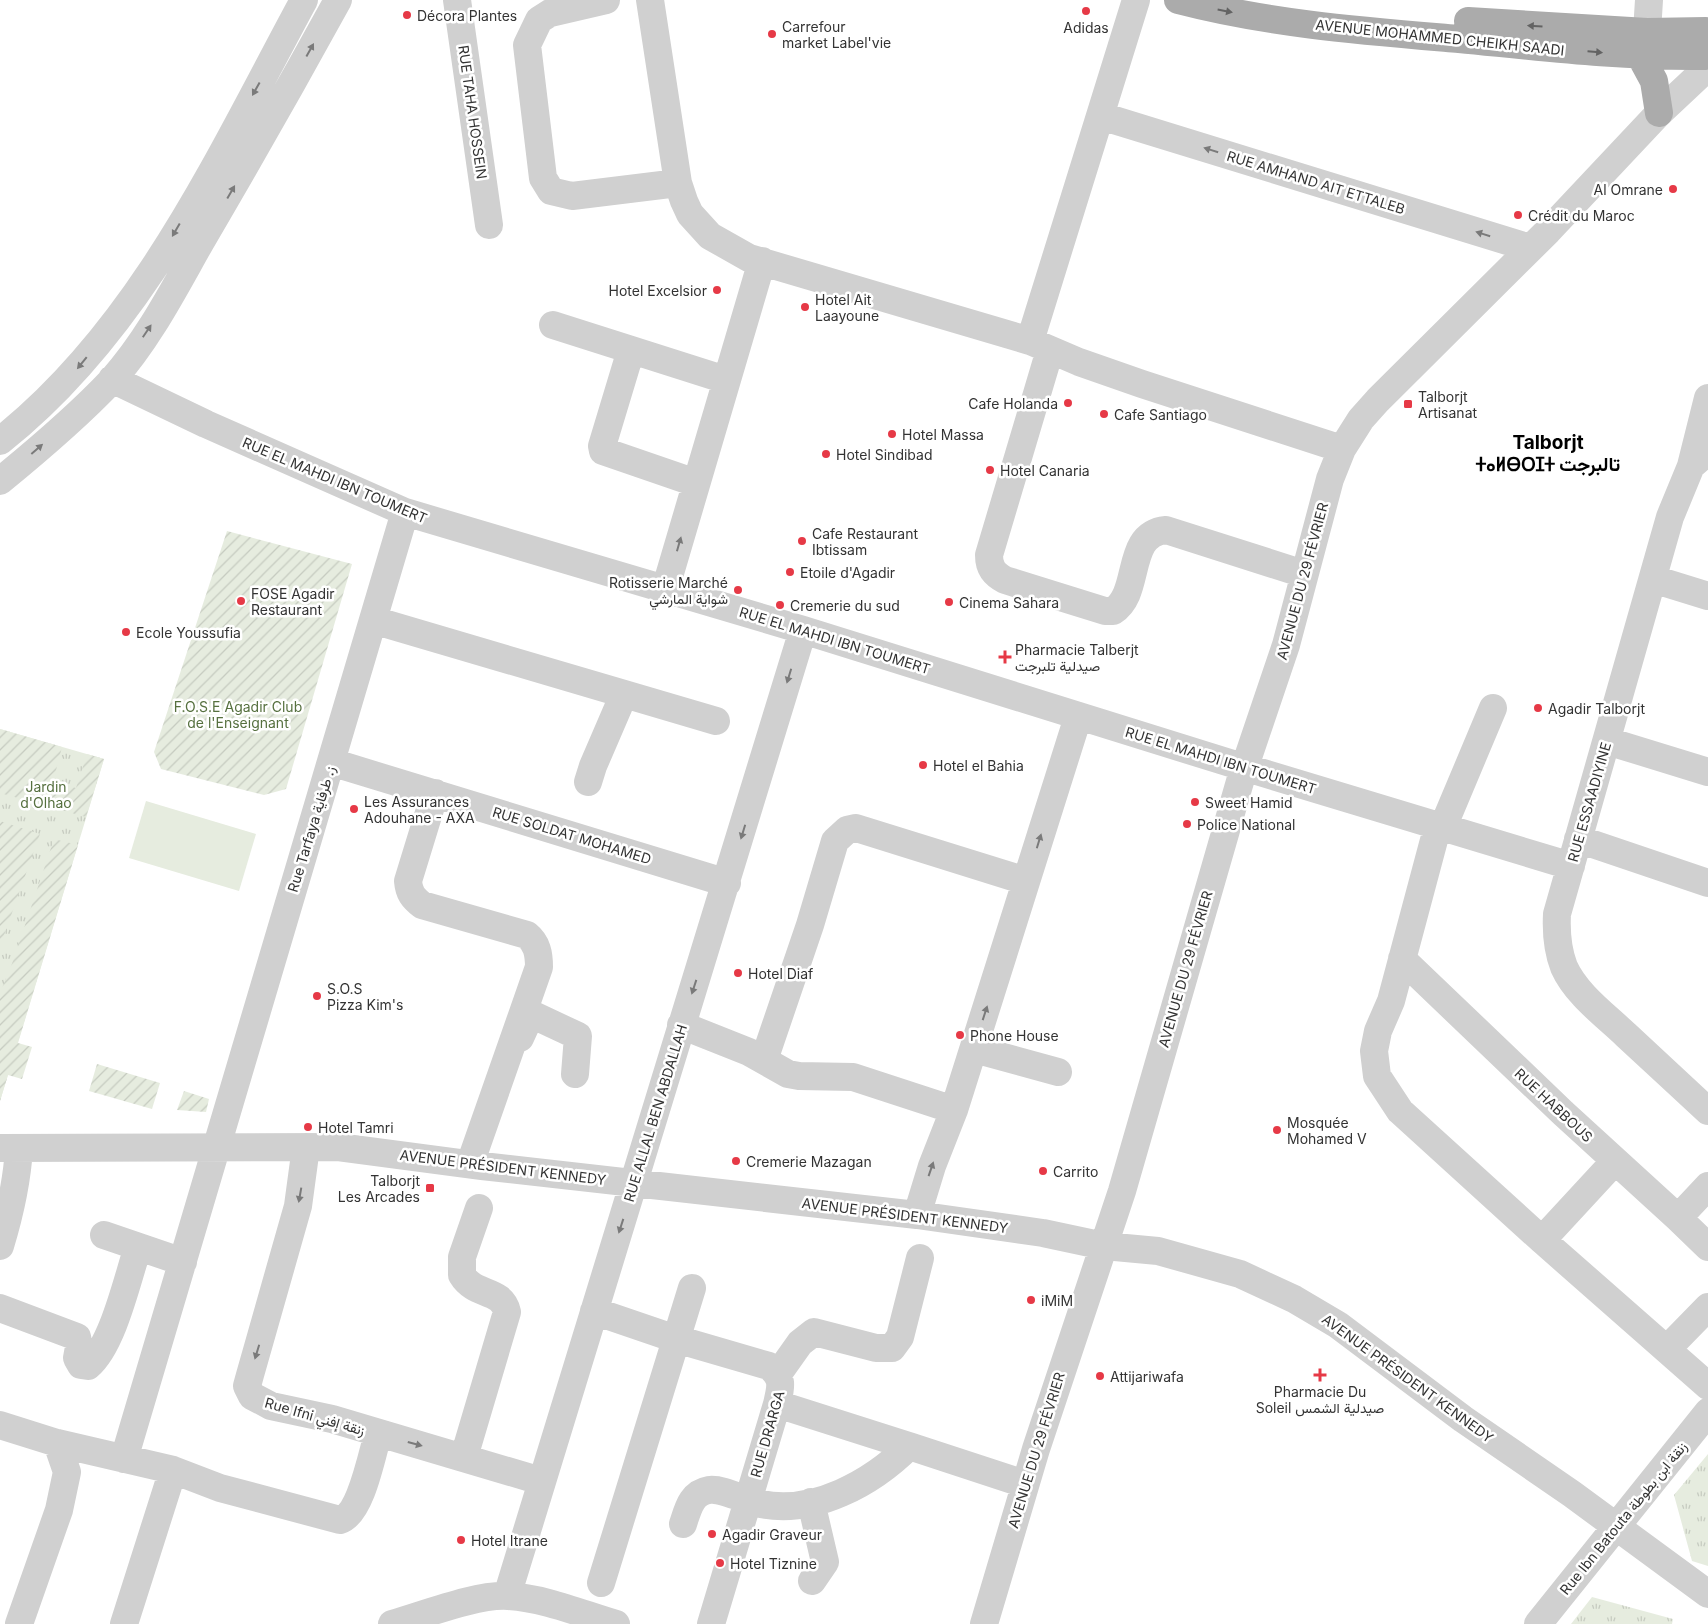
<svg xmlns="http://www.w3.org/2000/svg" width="1708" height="1624" viewBox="0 0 1708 1624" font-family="Inter,Vazirmatn,'Noto Sans Tifinagh',sans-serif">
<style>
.grass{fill:url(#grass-tufts)}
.garden{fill:url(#garden-furrows)}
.pitch{fill:#e6ecdf}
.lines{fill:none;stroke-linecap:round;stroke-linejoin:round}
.minor{stroke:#d0d0d0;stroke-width:28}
.major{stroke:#ababab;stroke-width:28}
.oneway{fill:#636363}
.oneway2{fill:#7a7a7a}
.poi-dot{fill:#e63946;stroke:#fff;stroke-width:2}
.labels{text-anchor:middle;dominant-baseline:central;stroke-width:5;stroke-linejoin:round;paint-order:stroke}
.poi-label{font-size:14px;fill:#333;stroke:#fff;text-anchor:start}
.street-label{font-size:14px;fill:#333;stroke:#fff}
.park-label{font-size:14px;fill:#56703f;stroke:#fff}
.district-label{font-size:19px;font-weight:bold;fill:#000;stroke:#fff}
</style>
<defs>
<pattern id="grass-tufts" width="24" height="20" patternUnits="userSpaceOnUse" patternTransform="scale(1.25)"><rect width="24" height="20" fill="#e6ecdf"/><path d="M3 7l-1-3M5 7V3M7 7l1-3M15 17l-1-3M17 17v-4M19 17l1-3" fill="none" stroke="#c6cbc0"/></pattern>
<pattern id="garden-furrows" width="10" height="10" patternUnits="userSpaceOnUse" patternTransform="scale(1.25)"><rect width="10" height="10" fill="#e6ecdf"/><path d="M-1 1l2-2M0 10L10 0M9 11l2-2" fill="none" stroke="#c6cbc0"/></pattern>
</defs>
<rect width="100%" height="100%" fill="#fff"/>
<path class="grass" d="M 0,729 L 104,759 L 0,1101 Z
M 1708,1454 L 1708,1566 L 1692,1561 L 1674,1495 Z
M 1592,1597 L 1673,1619 L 1672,1624 L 1571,1624 Z"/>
<path class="garden" d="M 227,531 L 352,564 L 286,789 L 264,795 L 161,769 L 154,752 Z
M 0,729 L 62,747 L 53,782 L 76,788 L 87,754 L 104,759 L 86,817 L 0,793 Z
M 0,821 L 40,834 L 2,941 L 0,941 Z
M 54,839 L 78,845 L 18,1043 L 32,1047 L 22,1079 L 8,1075 L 0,1101 L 0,993 L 13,961 Z
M 97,1064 L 160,1083 L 152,1109 L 89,1091 Z
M 184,1091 L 209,1099 L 206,1112 L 177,1110 Z"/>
<path class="pitch" d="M 146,801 L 256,834 L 239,891 L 129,858 Z"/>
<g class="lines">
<path class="minor" d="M 457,0 L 489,225
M 606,0 L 550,13 L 539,20 L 527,45 L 543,178 L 551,191 L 572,196 L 678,183
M 650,0 L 678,183 L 684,201 L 690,214 L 710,236 L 749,258 L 1030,341 L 1079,362 L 1142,384 L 1342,449
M 1647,32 L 1649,0
M 1101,116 L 1530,248
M 553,325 L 726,380
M 1030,341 L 1136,0
M 631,350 L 602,446 L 603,451 L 696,483
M 1050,350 L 989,555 C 989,568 994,574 1005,580 L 1105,611 L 1113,611 C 1142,593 1124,534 1166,530 L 1304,574
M 112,379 L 206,424 L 405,512 L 803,630 L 1230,763 L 1571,866
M 0,441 C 142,329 220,155 304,0
M 1708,451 L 1691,466 L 1670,517 L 1557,914 C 1556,933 1557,949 1564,967 C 1576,994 1605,1015 1626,1035 C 1653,1060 1681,1086 1708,1111
M 1691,466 L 1708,398
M 0,481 C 38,450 78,416 112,380 C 148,340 174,289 200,243 C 247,163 293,82 338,0
M 1653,579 L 1708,596
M 665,590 L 762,261
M 373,620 L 716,721
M 1607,741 L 1708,772
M 331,762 L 727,883
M 588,782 L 593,766 L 624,694
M 435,793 L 408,881 C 409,893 413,898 422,905 L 527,935 C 537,943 539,954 539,967 L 470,1164
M 1438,825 L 1391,1001 L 1378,1031 L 1374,1051 L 1377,1076 L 1400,1111 L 1542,1240 L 1708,1386
M 1443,827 L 1493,708
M 1578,839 L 1708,883
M 1402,959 L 1563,1113 L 1678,1218 L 1708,1186
M 681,1025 L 749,1052 L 788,1074 L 799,1076 L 853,1077 L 954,1110
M 520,1038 L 531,1014 L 578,1036 L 575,1074
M 974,1049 L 1058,1072
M 764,1060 L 810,925 L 835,841 L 847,830 L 856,828 L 1026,881
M 306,1147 L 298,1206 L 250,1375 L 247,1386 L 252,1396 L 271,1406 L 332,1419 L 541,1481
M 0,1148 L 338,1147 L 482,1166 L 917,1215 L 1043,1233 L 1104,1246 L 1158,1251 L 1240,1274 L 1294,1299 L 1338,1325 L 1463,1419 L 1572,1494 L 1708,1594
M 917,1215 L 932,1166 L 954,1110 L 1078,717
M 1678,1218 L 1708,1247
M 104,1235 L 183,1262
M 1542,1240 L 1615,1161
M 0,1246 C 10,1213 17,1183 19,1148
M 0,1308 L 77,1337 L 79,1347 L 77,1358 L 81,1365 L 88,1366 C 113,1345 127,1280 138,1247
M 594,1311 L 676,1339 L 769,1366 C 784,1379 781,1386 777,1404 L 711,1624
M 1667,1349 L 1708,1307
M 778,1374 L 800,1343 L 814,1332 L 876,1348 L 892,1348 L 900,1337 L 920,1258
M 777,1404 L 909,1446
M 0,1425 L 57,1443 L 173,1470 L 220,1488 L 340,1520 C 361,1514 372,1454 378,1434
M 464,1457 L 507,1312 C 502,1288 475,1297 462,1275 L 462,1257 L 479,1208
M 124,1459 L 405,512
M 811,1502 L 825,1562 L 812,1581
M 683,1524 C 688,1509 691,1493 709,1490 C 722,1488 746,1501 761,1504 C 814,1515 872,1483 909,1446 L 1025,1484
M 601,1583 L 692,1288
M 507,1596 L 803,630
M 19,1624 L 59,1510 L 67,1472 L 57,1443
M 124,1624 L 173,1470
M 392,1624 C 424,1615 477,1594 508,1596 C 544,1598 582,1614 616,1624
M 984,1624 L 1036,1449 L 1122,1191 L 1241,778 L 1286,645 L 1330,479 L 1342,449 L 1361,419 L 1378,400 L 1548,231 L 1659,113 L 1708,67
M 1538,1624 L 1708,1412"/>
<path class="major" d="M 1178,0 C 1270,24 1364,31 1459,39 C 1541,47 1622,57 1704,56
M 1468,21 L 1647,32 L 1706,31
M 1641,57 L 1654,81 L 1659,113"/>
</g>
<defs><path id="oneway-solid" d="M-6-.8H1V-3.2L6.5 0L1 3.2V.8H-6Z" transform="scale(1.25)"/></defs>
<g class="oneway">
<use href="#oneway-solid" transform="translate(1225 11) rotate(11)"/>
<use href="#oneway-solid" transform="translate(1535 26) rotate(-177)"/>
<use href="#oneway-solid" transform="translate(1595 52) rotate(5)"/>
</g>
<g class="oneway2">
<use href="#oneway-solid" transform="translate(310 50) rotate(-61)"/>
<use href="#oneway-solid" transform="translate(256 89) rotate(119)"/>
<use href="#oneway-solid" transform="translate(1211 150) rotate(-163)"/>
<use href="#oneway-solid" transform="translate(231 192) rotate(-60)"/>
<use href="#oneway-solid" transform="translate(176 230) rotate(120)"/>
<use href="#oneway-solid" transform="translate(1483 234) rotate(-163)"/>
<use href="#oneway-solid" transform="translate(147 331) rotate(-56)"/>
<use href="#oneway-solid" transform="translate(82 363) rotate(129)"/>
<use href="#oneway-solid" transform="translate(37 449) rotate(-41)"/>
<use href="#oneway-solid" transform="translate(679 544) rotate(-74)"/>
<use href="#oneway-solid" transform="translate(789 676) rotate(107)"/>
<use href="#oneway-solid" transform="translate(743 832) rotate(107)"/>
<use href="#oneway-solid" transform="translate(1039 841) rotate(-73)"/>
<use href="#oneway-solid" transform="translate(694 987) rotate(108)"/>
<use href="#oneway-solid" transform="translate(985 1013) rotate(-72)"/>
<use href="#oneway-solid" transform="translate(931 1169) rotate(-71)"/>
<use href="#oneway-solid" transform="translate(300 1195) rotate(100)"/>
<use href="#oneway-solid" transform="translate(621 1226) rotate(108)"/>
<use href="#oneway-solid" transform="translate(257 1352) rotate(107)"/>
<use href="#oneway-solid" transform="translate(415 1444) rotate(15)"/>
</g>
<g class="poi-dot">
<circle cx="1086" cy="11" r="5"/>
<circle cx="407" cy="15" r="5"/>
<circle cx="772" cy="34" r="5"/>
<circle cx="1673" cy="189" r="5"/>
<circle cx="1518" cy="215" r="5"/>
<circle cx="717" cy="290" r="5"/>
<circle cx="805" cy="307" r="5"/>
<circle cx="1068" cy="403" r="5"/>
<rect x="1403" y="399" width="10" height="10" rx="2.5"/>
<circle cx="1104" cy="414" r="5"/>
<circle cx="892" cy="434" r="5"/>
<circle cx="826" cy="454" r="5"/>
<circle cx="990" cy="470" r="5"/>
<circle cx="802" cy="541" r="5"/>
<circle cx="790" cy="572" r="5"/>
<circle cx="738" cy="590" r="5"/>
<circle cx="241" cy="601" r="5"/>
<circle cx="949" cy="602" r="5"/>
<circle cx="780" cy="605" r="5"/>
<circle cx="126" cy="632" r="5"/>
<path d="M1002.5 649.5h5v5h5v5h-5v5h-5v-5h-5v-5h5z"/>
<circle cx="1538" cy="708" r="5"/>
<circle cx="923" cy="765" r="5"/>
<circle cx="1195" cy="802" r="5"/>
<circle cx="354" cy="809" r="5"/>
<circle cx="1187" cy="824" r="5"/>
<circle cx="738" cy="973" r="5"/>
<circle cx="317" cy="996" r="5"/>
<circle cx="960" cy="1035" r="5"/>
<circle cx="308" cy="1127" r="5"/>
<circle cx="1277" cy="1130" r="5"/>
<circle cx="736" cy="1161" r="5"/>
<circle cx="1043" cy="1171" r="5"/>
<rect x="425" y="1183" width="10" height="10" rx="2.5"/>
<circle cx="1031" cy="1300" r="5"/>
<path d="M1317.5 1367.5h5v5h5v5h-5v5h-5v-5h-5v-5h5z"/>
<circle cx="1100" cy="1376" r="5"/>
<circle cx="712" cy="1534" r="5"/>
<circle cx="461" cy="1540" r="5"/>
<circle cx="720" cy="1563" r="5"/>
</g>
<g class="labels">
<g class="poi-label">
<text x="417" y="15">Décora Plantes</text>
<text x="782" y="26">Carrefour<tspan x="782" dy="16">market Label'vie</tspan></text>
<text x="1086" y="27" text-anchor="middle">Adidas</text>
<text x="1663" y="189" text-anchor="end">Al Omrane</text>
<text x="1528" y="215">Crédit du Maroc</text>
<text x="707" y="290" text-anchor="end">Hotel Excelsior</text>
<text x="815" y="299">Hotel Ait<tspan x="815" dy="16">Laayoune</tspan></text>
<text x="1418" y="396">Talborjt<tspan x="1418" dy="16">Artisanat</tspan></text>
<text x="1058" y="403" text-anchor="end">Cafe Holanda</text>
<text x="1114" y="414">Cafe Santiago</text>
<text x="902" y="434">Hotel Massa</text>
<text x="836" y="454">Hotel Sindibad</text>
<text x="1000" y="470">Hotel Canaria</text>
<text x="812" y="533">Cafe Restaurant<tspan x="812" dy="16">Ibtissam</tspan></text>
<text x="800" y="572">Etoile d'Agadir</text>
<text x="728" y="582" text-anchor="end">Rotisserie Marché<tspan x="728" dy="16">شواية المارشي</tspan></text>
<text x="251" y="593">FOSE Agadir<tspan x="251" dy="16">Restaurant</tspan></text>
<text x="959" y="602">Cinema Sahara</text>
<text x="790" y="605">Cremerie du sud</text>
<text x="136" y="632">Ecole Youssufia</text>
<text x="1015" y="649">Pharmacie Talberjt<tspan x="1015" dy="16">صيدلية تلبرجت</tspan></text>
<text x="1548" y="708">Agadir Talborjt</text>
<text x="933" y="765">Hotel el Bahia</text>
<text x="364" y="801">Les Assurances<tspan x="364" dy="16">Adouhane - AXA</tspan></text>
<text x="1205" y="802">Sweet Hamid</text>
<text x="1197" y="824">Police National</text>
<text x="748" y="973">Hotel Diaf</text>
<text x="327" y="988">S.O.S<tspan x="327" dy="16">Pizza Kim's</tspan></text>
<text x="970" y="1035">Phone House</text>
<text x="1287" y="1122">Mosquée<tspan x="1287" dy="16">Mohamed V</tspan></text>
<text x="318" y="1127">Hotel Tamri</text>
<text x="746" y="1161">Cremerie Mazagan</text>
<text x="1053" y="1171">Carrito</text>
<text x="420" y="1180" text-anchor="end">Talborjt<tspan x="420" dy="16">Les Arcades</tspan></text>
<text x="1041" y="1300">iMiM</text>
<text x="1110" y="1376">Attijariwafa</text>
<text x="1320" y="1391" text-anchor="middle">Pharmacie Du<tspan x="1320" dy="16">Soleil صيدلية الشمس</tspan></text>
<text x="722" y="1534">Agadir Graveur</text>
<text x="471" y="1540">Hotel Itrane</text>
<text x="730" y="1563">Hotel Tiznine</text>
</g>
<g class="street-label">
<text transform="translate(1440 37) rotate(6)">AVENUE MOHAMMED CHEIKH SAADI</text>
<text transform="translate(473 112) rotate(82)">RUE TAHA HOSSEIN</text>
<text transform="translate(1316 182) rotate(17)">RUE AMHAND AIT ETTALEB</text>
<text transform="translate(335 480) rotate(23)">RUE EL MAHDI IBN TOUMERT</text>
<text transform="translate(1302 581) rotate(-75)">AVENUE DU 29 FÉVRIER</text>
<text transform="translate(835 640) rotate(17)">RUE EL MAHDI IBN TOUMERT</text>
<text transform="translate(1221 760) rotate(17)">RUE EL MAHDI IBN TOUMERT</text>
<text transform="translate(1589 802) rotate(-74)">RUE ESSAADIYINE</text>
<text transform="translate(311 829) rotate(-73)">Rue Tarfaya ز. طرفاية</text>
<text transform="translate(572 835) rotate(17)">RUE SOLDAT MOHAMED</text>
<text transform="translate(1185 969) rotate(-74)">AVENUE DU 29 FÉVRIER</text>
<text transform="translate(1554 1105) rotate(43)">RUE HABBOUS</text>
<text transform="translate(655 1113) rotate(-73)">RUE ALLAL BEN ABDALLAH</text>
<text transform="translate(503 1167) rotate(7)">AVENUE PRÉSIDENT KENNEDY</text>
<text transform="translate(905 1215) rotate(7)">AVENUE PRÉSIDENT KENNEDY</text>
<text transform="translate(1408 1378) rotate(36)">AVENUE PRÉSIDENT KENNEDY</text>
<text transform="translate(315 1416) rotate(16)">Rue Ifni زنقة إفني</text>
<text transform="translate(767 1434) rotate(-74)">RUE DRARGA</text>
<text transform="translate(1036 1450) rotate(-73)">AVENUE DU 29 FÉVRIER</text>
<text transform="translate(1623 1518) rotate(-51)">Rue Ibn Batouta زنقة ابن بطوطة</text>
</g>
<g class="park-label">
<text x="238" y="706">F.O.S.E Agadir Club<tspan x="238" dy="16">de l'Enseignant</tspan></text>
<text x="46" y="786">Jardin<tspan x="46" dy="16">d'Olhao</tspan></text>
</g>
<g class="district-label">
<text x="1548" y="442">Talborjt<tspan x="1548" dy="22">ⵜⴰⵍⴱⵔⵊⵜ تالبرجت</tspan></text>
</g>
</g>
</svg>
